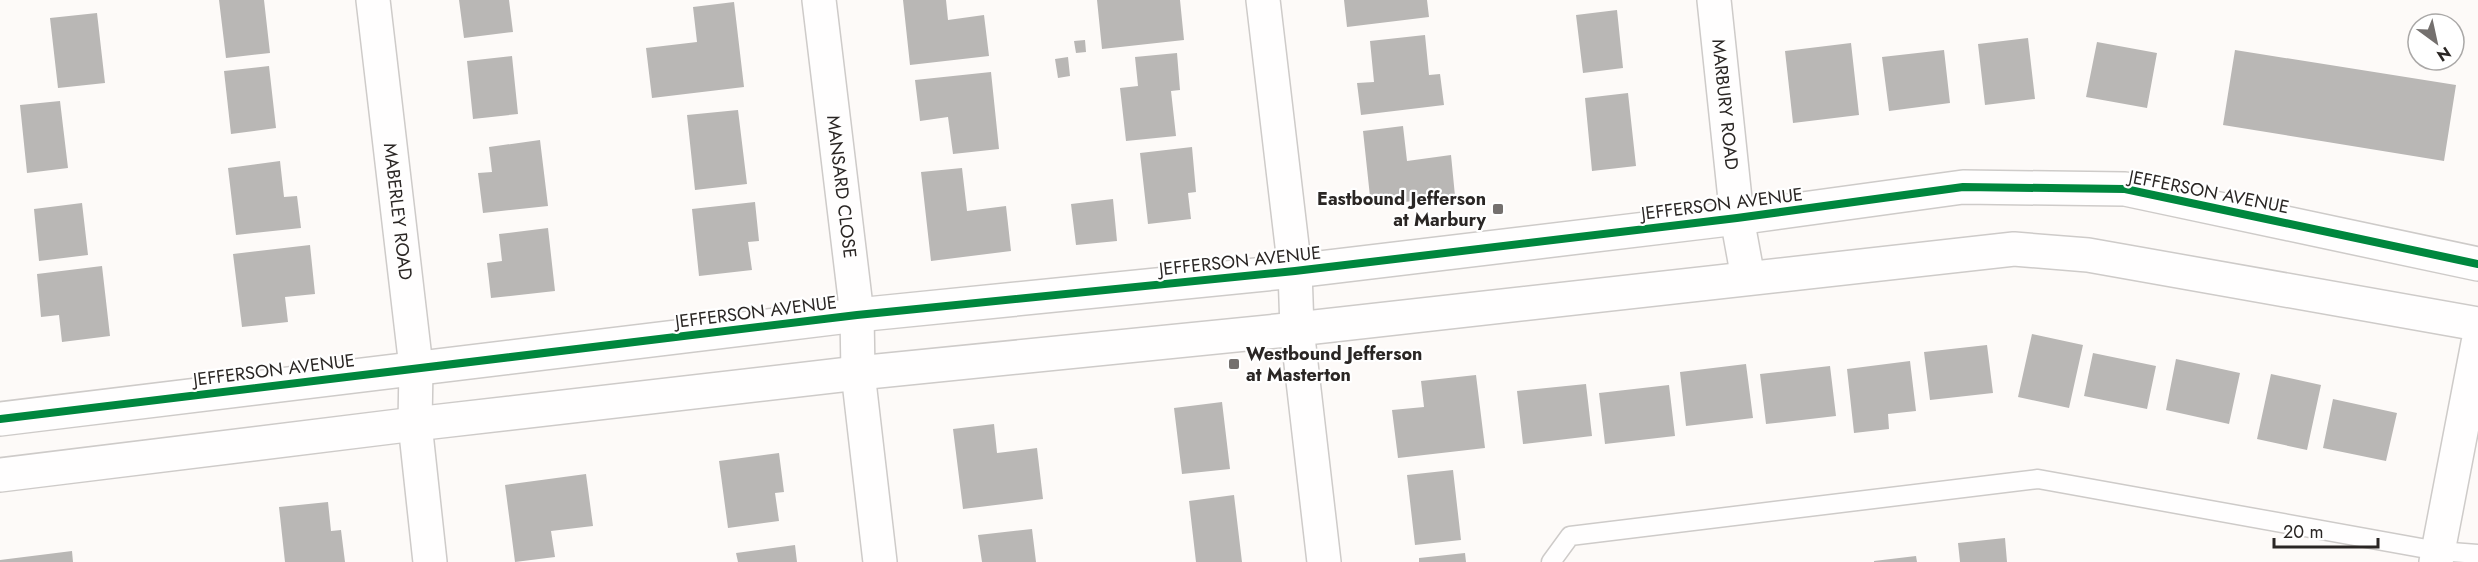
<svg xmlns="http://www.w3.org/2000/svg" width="2478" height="562" viewBox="0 0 2478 562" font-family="Jost,sans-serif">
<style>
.building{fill:#b9b7b5}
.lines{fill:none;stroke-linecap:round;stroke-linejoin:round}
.lane-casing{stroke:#cecbc9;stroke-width:21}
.street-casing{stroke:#cecbc9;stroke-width:36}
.secondary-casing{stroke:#cecbc9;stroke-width:36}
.lane{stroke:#fffefe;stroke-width:18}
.street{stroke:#fffefe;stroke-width:33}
.secondary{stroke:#fffefe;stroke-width:33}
.cycleway-casing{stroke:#fff;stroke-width:11}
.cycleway{stroke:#00873e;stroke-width:8}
.poi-dot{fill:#74706e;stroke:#fff;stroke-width:2}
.labels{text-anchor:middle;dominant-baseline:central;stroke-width:4.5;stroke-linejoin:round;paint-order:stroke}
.street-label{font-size:18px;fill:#2a2624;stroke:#fff}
.poi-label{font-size:18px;font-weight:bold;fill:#2a2624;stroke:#fff;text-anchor:end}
</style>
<rect width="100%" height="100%" fill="#fdfaf8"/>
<path class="building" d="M 219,0 L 264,0 L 270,53 L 226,58 Z
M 459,0 L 509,0 L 513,32 L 464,38 Z
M 903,0 L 946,0 L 948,20 L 984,15 L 989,56 L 910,65 Z
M 1097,0 L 1180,0 L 1184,40 L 1102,49 Z
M 1344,0 L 1427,0 L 1429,17 L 1347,27 Z
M 734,2 L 744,87 L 652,98 L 646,48 L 697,42 L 693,7 Z
M 1617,10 L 1623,68 L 1583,73 L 1576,15 Z
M 97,13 L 105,83 L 58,88 L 50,18 Z
M 1425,35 L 1429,75 L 1440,74 L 1444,105 L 1361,115 L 1357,83 L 1374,82 L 1370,41 Z
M 2028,38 L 2035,99 L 1985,105 L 1978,44 Z
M 1085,40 L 1086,52 L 1076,53 L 1074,41 Z
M 2097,42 L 2157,53 L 2147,108 L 2086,97 Z
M 1851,43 L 1859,115 L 1793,123 L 1785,51 Z
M 1944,50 L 1950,103 L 1889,111 L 1882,57 Z
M 2235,50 L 2456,85 L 2444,161 L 2223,125 Z
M 1177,53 L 1180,90 L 1171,91 L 1176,136 L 1126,141 L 1120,88 L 1138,86 L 1135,57 Z
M 512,56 L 518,114 L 473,119 L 467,61 Z
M 1068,57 L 1070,76 L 1058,78 L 1055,59 Z
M 269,66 L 276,128 L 231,134 L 224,71 Z
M 991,72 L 999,149 L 953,154 L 948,117 L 920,121 L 915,80 Z
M 1628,93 L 1636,166 L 1592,171 L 1585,98 Z
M 60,101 L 68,168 L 27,173 L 20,105 Z
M 738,110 L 747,184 L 695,190 L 687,115 Z
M 1403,126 L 1407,161 L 1451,155 L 1455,196 L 1371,206 L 1363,131 Z
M 540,140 L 548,206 L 483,213 L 478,173 L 492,172 L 489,147 Z
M 1192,147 L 1196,192 L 1188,193 L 1191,219 L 1148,224 L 1140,153 Z
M 280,161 L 284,197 L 297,196 L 301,228 L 236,235 L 228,168 Z
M 962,168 L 967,211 L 1006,206 L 1011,251 L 931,261 L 921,172 Z
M 1113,199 L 1117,241 L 1076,245 L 1071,204 Z
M 755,202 L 759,241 L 748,242 L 752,270 L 699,276 L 692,209 Z
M 82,203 L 88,255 L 39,261 L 34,209 Z
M 548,228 L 555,291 L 491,298 L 487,263 L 502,261 L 499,234 Z
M 310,245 L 315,294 L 285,297 L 288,322 L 242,327 L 233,254 Z
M 102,266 L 110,336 L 62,342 L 59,315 L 41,317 L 37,274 Z
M 2032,334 L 2083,345 L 2069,408 L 2018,397 Z
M 1987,345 L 1993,393 L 1930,400 L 1924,352 Z
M 2093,353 L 2156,366 L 2147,409 L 2084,396 Z
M 2176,359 L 2240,373 L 2229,424 L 2166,410 Z
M 1910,361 L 1916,411 L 1888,414 L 1889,429 L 1854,433 L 1847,369 Z
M 1746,364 L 1753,418 L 1686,426 L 1680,372 Z
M 1830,366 L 1836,416 L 1766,424 L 1760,374 Z
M 2271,374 L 2321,385 L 2307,450 L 2257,439 Z
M 1476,375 L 1485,448 L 1398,458 L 1392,410 L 1424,407 L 1421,381 Z
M 1586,384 L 1592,436 L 1523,444 L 1517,391 Z
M 1669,385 L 1675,436 L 1605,444 L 1599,393 Z
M 2333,399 L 2397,413 L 2386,461 L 2323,448 Z
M 1222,402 L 1230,469 L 1182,474 L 1174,408 Z
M 994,424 L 997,453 L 1037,448 L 1043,499 L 963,509 L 953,429 Z
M 779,453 L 784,492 L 775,493 L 779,521 L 728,528 L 719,461 Z
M 1453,470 L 1461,540 L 1415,545 L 1407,475 Z
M 586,474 L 593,526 L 551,531 L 555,557 L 515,562 L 505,485 Z
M 1234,495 L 1242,562 L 1196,562 L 1189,501 Z
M 328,502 L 331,531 L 341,530 L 345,562 L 285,562 L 279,507 Z
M 1032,529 L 1036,562 L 982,562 L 978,535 Z
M 2005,538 L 2007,562 L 1960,562 L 1958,543 Z
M 795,545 L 797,562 L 738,562 L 736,553 Z
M 72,551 L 73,562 L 0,562 L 0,560 Z
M 1465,553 L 1466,562 L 1419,562 L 1419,558 Z
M 1916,556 L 1917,562 L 1874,562 L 1874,561 Z"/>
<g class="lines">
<defs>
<path id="lane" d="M 1551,562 L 1570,536 L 2038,479 L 2438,551 L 2478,554"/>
<g id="street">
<path id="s1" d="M 373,0 L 416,367 L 415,424 L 430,562"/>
<path id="s2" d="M 819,0 L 857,315 L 858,373 L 880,562"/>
<path d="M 1263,0 L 1295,271 L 1297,329 L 1324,562"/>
<path id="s3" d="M 1714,0 L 1737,218 L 1748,278"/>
<path d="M 2436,562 L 2478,343"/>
</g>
<path id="secondary" d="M 0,419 L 857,315 L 1295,271 L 1737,218 L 1963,187 L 2125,189 L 2478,264
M 0,475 L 415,424 L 858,373 L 1297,329 L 2014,249 L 2088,255 L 2478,324"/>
</defs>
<use href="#lane" class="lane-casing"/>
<use href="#street" class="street-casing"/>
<use href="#secondary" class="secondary-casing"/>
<use href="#lane" class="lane"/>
<use href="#street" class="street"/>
<use href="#secondary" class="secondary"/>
<defs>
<path id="cycleway" d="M 0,419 L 857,315 L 1295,271 L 1737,218 L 1963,187 L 2125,189 L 2478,264"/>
</defs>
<use href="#cycleway" class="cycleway-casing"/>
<use href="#cycleway" class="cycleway"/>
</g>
<g class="poi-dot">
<rect x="1492" y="203" width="12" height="12" rx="3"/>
<rect x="1228" y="358" width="12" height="12" rx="3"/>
</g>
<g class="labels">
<g class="street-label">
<text stroke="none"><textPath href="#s3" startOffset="105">MARBURY ROAD</textPath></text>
<text stroke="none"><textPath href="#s2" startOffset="188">MANSARD CLOSE</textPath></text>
<text transform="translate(2209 192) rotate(11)">JEFFERSON AVENUE</text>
<text transform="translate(1722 204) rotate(-7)">JEFFERSON AVENUE</text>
<text stroke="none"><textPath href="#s1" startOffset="213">MABERLEY ROAD</textPath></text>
<text transform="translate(1240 261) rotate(-6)">JEFFERSON AVENUE</text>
<text transform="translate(756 312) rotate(-7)">JEFFERSON AVENUE</text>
<text transform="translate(274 370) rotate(-7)">JEFFERSON AVENUE</text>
</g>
<g class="poi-label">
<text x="1486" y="199">Eastbound Jefferson<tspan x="1486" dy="21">at Marbury</tspan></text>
<text x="1246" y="354" text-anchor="start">Westbound Jefferson<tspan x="1246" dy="21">at Masterton</tspan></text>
</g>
</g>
<g transform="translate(2436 42) rotate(147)"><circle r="28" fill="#ffffff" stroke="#aaa8a7" stroke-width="1.5"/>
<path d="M0-4.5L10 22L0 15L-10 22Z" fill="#74706e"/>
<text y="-9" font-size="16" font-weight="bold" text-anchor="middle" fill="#2a2624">N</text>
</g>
<path d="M2274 538v9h104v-9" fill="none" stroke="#2a2624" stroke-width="3"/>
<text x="2283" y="538" font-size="18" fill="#2a2624" stroke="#ffffff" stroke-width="4.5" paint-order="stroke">20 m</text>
</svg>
